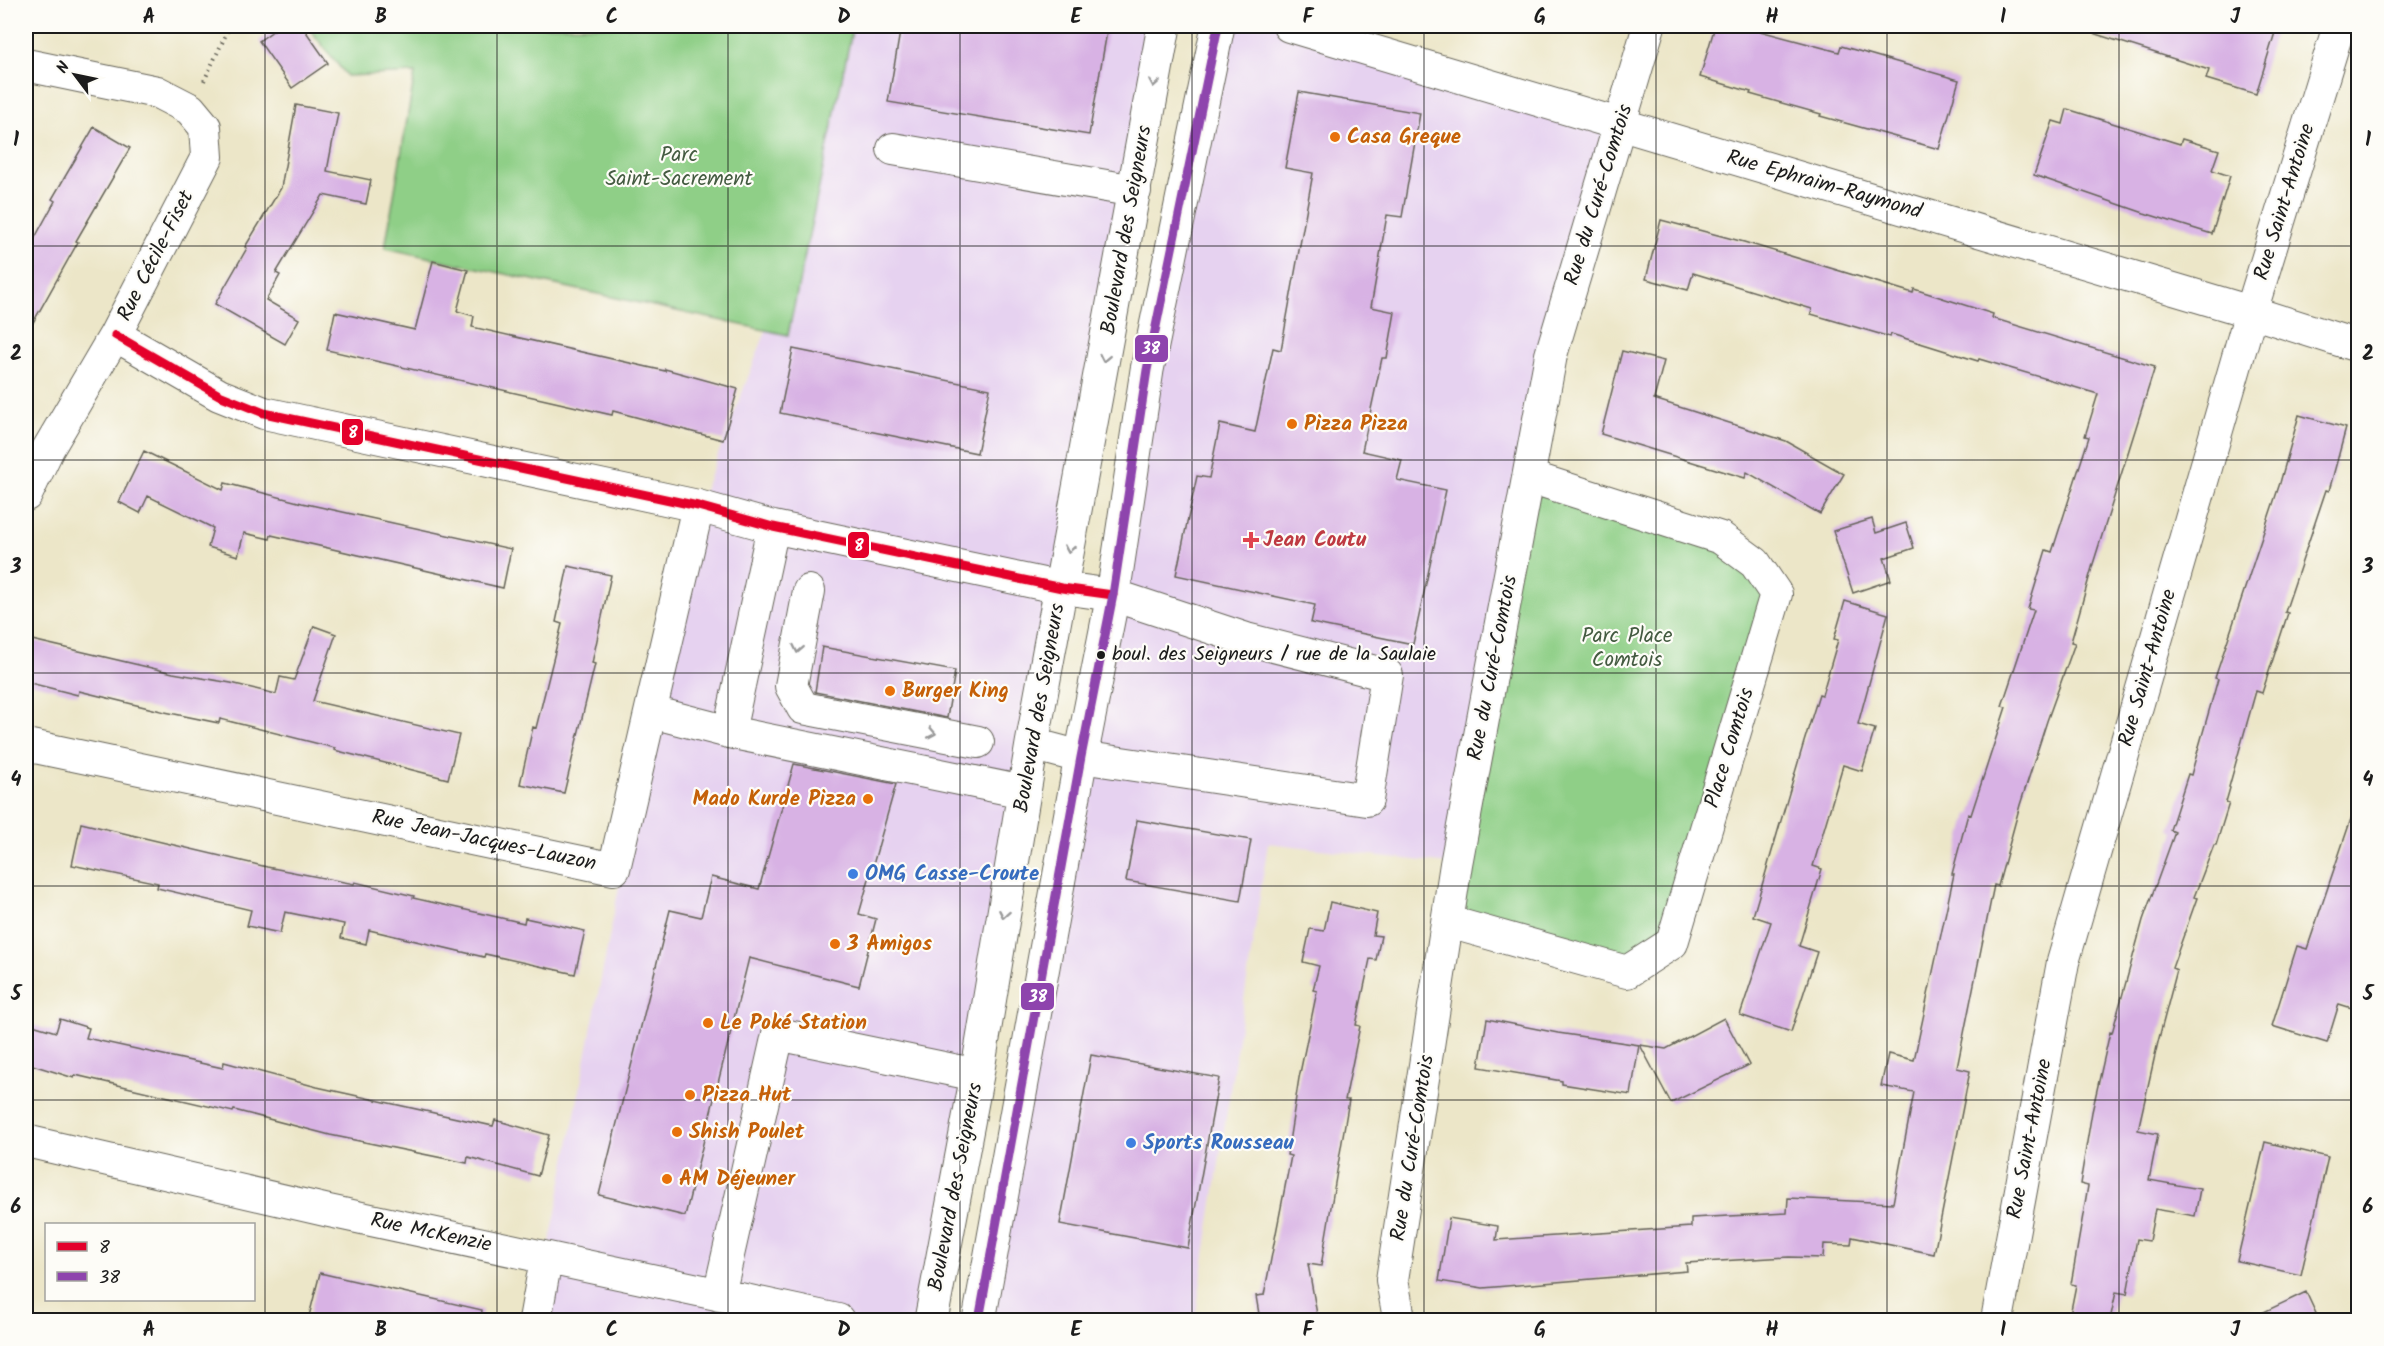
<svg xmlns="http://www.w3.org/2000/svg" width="2384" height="1346" viewBox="0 0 2384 1346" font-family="Kalam,sans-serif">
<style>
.built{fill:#e6d2f0}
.green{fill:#8fcf87;stroke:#567652;stroke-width:1.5}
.building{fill:#d8b2e4}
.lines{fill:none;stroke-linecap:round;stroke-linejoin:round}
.minor-casing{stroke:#656358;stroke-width:34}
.major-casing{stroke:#656358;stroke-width:35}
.path{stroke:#656358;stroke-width:4;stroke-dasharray:1.5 4.5;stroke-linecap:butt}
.minor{stroke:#fff;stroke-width:32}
.major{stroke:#fff;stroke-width:33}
.bus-1-casing{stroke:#fdfcf7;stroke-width:14}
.bus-2-casing{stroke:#fdfcf7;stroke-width:14}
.bus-1{stroke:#e4002b;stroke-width:9}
.bus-2{stroke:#8e44ad;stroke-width:9}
.oneway{stroke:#999}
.grid{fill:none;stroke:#1c1c1c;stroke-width:1.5;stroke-opacity:0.55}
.food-dot{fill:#e8710a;stroke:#fdfcf7;stroke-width:2}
.health-dot{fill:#e0444e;stroke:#fdfcf7;stroke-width:2}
.bus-dot{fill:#1c1c1c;stroke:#fdfcf7;stroke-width:2}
.shop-dot{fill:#3f7fe0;stroke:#fdfcf7;stroke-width:2}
.labels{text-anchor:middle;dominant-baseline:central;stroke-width:4.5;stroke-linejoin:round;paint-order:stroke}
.bus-label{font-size:20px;fill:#1c1c1c;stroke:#fdfcf7;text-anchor:start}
.food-label{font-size:21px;font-weight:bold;fill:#c56008;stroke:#fdfcf7;text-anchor:start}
.park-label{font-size:21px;fill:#445b41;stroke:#fdfcf7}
.street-label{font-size:21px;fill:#1c1c1c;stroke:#fdfcf7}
.health-label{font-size:21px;font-weight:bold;fill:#be3a42;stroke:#fdfcf7;text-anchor:start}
.shop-label{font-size:21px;font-weight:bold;fill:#366cbe;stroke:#fdfcf7;text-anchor:start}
.line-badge{stroke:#fdfcf7;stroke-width:2}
.badge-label{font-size:16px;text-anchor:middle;font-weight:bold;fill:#fff}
.neatline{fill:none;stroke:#1c1c1c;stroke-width:2}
.grid-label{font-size:20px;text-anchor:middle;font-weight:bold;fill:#1c1c1c}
</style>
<rect width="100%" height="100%" fill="#fdfcf7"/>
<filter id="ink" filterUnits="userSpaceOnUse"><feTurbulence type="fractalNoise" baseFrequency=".0167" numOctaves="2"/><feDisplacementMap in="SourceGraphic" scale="12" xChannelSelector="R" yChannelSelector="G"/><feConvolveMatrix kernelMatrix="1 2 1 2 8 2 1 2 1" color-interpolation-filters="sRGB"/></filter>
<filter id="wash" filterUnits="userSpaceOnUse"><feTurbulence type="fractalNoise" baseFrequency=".008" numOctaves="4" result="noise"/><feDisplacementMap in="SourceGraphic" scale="24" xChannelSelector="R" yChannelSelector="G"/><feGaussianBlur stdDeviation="1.35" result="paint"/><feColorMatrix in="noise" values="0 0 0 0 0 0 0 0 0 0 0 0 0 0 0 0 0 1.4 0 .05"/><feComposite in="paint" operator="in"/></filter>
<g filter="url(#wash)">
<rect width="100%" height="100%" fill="#ece6c8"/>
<path class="built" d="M 853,26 L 1164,26 L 931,1320 L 535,1320 L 622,871 L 698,506 L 766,331 L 788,334 Z
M 1218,26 L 1289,26 L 1621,125 L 1551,355 L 1449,864 L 1268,843 L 1195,1320 L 984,1320 Z"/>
<path class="green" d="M 307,26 L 853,26 L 788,335 L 385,248 L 415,73 L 347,76 Z
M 1530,477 L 1721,538 L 1776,594 L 1672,943 L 1627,972 L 1449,922 Z"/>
<g id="blocks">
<path class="building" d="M 280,26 L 302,26 L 328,63 L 292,88 L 259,41 Z
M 901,26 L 1108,26 L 1089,135 L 888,102 Z
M 1715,26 L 1762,26 L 1760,31 L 1839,52 L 1841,46 L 1959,80 L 1939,149 L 1820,116 L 1821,114 L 1750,94 L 1751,92 L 1700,77 Z
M 2087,26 L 2277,26 L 2256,94 L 2206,79 L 2209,70 L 2086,31 Z
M 1299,92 L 1420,113 L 1402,217 L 1387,215 L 1371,307 L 1395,312 L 1387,358 L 1382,358 L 1362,451 L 1402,460 L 1397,480 L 1446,490 L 1413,644 L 1311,623 L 1315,605 L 1176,575 L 1197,476 L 1209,478 L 1220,424 L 1255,432 L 1273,348 L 1281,350 L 1313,173 L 1285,168 Z
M 296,105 L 338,113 L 327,171 L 371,180 L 366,204 L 323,195 L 276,273 L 280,275 L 266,300 L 299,319 L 285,344 L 215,304 L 247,248 L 245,247 L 281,188 Z
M 2067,109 L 2180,144 L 2182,139 L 2219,150 L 2212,170 L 2230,176 L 2212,234 L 2144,213 L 2034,175 L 2053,121 L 2063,124 Z
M 94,127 L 130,148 L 76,241 L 78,242 L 26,335 L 26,254 L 55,201 L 52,199 Z
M 1661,220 L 1744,242 L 1913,293 L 1914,289 L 1993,314 L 1992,318 L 2155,367 L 2093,564 L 2071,642 L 2075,643 L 2047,721 L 2020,805 L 1998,886 L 1994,885 L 1957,1068 L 1970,1071 L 1934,1254 L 1852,1237 L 1851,1245 L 1824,1244 L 1823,1258 L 1789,1257 L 1686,1263 L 1687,1271 L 1483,1288 L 1439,1281 L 1449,1218 L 1498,1226 L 1496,1240 L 1691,1227 L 1691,1218 L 1787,1213 L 1788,1198 L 1893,1203 L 1914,1092 L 1881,1086 L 1888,1054 L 1914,1060 L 1954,874 L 1952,874 L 1968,814 L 1971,815 L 2006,707 L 2002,706 L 2034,610 L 2028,609 L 2046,550 L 2052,552 L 2089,437 L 2085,436 L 2098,394 L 1979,359 L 1978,361 L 1891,334 L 1890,337 L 1811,314 L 1812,309 L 1693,273 L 1688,290 L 1646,279 Z
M 433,261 L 468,270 L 457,311 L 474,316 L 472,327 L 665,371 L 665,369 L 738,389 L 723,440 L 613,411 L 612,415 L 327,350 L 335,312 L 415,330 Z
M 793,349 L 990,389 L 977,453 L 780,413 Z
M 1622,351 L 1664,361 L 1654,399 L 1786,441 L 1844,474 L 1820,514 L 1747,472 L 1745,478 L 1601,434 Z
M 2299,415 L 2346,428 L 2329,491 L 2326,490 L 2285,612 L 2288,613 L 2262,693 L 2256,691 L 2229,787 L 2230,788 L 2226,802 L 2229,803 L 2216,845 L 2214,845 L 2194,897 L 2197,898 L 2172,968 L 2177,970 L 2158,1042 L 2138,1130 L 2158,1134 L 2149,1180 L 2200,1189 L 2195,1216 L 2155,1209 L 2149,1241 L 2137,1239 L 2127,1294 L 2116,1292 L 2110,1320 L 2069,1320 L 2076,1285 L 2071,1284 L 2088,1186 L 2080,1184 L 2092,1112 L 2110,1032 L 2112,1033 L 2143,920 L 2175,832 L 2170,830 L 2188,774 L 2191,775 L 2218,679 L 2215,678 L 2280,483 Z
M 144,451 L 223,490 L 225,483 L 302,503 L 511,549 L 503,588 L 271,535 L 270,539 L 244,533 L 238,556 L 208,547 L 213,528 L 148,496 L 140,513 L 119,502 Z
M 1872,519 L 1876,533 L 1906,523 L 1914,548 L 1884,558 L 1891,580 L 1853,593 L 1833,531 Z
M 568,566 L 611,575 L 592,663 L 595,664 L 564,793 L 520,784 L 533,727 L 536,728 L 562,624 L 556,622 Z
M 1845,601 L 1888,614 L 1858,724 L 1875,729 L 1862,771 L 1843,765 L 1813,866 L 1822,869 L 1799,946 L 1817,952 L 1791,1032 L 1740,1015 L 1771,922 L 1753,916 L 1804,742 L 1819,694 L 1822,695 L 1838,640 L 1834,639 Z
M 314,626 L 336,634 L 313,701 L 459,735 L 448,779 L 334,750 L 335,748 L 220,719 L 219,723 L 165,712 L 79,691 L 78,695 L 26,682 L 26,668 L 32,640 L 173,673 L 231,683 L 276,694 L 280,677 L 294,680 Z
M 822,647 L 955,671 L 947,718 L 815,692 Z
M 794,764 L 896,784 L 859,914 L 876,919 L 859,986 L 749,958 L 685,1216 L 599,1195 L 670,910 L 701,917 L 711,877 L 759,889 Z
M 2354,810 L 2358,810 L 2358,1010 L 2339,1004 L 2327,1043 L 2272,1026 L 2297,946 L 2307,949 Z
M 1137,820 L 1251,840 L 1240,901 L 1126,881 Z
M 81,823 L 267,867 L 354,884 L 355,882 L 414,896 L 413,898 L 524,923 L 525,918 L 585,931 L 575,974 L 485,954 L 484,957 L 369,930 L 366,944 L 341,938 L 344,924 L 285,912 L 280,933 L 247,926 L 251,910 L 157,888 L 158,883 L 72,865 Z
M 1330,902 L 1377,913 L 1373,935 L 1381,936 L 1376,960 L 1370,959 L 1356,1025 L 1360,1026 L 1345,1100 L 1349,1100 L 1321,1266 L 1308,1264 L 1318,1320 L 1260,1320 L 1256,1296 L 1264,1295 L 1291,1156 L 1287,1155 L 1299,1078 L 1317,991 L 1313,990 L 1319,966 L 1303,962 L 1310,929 L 1324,931 Z
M 1724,1018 L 1749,1065 L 1671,1103 L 1640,1045 L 1666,1049 Z
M 60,1019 L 89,1028 L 86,1038 L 223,1068 L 224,1062 L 317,1087 L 493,1126 L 495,1120 L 549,1135 L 538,1176 L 468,1157 L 467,1163 L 330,1135 L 234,1110 L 233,1112 L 75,1075 L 74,1078 L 26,1063 L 26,1023 L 56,1032 Z
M 1487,1019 L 1558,1033 L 1639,1045 L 1631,1095 L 1562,1084 L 1562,1081 L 1479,1067 Z
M 1091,1055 L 1219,1078 L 1188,1248 L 1060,1224 Z
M 2265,1142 L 2328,1157 L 2301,1275 L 2237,1261 Z
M 320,1273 L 482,1310 L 481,1320 L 308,1320 Z
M 2306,1292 L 2319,1320 L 2247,1320 Z"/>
</g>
</g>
<g filter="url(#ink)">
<use href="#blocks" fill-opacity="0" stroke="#656358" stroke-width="1.5"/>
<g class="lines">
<defs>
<path id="minor" d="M 1289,26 L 2251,312 L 2358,346
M 26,65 L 157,92 L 190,109 L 205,127 L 207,157 L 115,335 L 48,449 L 26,495
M 893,149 L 1135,191
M 115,335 L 219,395 L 264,413 L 698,506 L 773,527 L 1062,588 L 1113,595 L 1246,639 L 1387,675 L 1367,800 L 1081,757 L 1032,744
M 809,591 L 791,686 L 803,708 L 978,742
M 652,712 L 729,732 L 1024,792
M 729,732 L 773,527
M 26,745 L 614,869 L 698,506
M 1449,922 L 1627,972 L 1672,943 L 1776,594 L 1755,563 L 1721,538 L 1530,477
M 26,1141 L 329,1211 L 838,1320
M 719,1295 L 778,1034 L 977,1075
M 535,1320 L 546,1259
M 1401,1320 L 1399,1318 L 1392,1280 L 1456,864 L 1551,355 L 1649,26
M 1997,1320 L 2063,962 L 2251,312 L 2339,26"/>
<path id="major" d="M 931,1320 L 977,1075 L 1032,744 L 1164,26
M 979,1320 L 1081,757 L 1113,595 L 1147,370 L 1218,26"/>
</defs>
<use href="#minor" class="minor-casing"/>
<use href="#major" class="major-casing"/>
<path class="path" d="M 204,81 L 230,26"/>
<use href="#minor" class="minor"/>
<use href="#major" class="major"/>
<defs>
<path id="bus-1" d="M 115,335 L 219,395 L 264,413 L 698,506 L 773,527 L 1062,588 L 1113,595"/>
<path id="bus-2" d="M 979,1320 L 1081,757 L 1113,595 L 1147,370 L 1218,26"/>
</defs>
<use href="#bus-1" class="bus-1-casing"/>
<use href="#bus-2" class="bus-2-casing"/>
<use href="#bus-1" class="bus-1"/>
<use href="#bus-2" class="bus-2"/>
</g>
<defs><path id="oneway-chevron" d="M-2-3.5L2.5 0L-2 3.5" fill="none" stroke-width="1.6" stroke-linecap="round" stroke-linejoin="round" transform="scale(1.5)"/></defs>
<g class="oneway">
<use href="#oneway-chevron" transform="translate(1154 83) rotate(100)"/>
<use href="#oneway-chevron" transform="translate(1104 358) rotate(101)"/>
<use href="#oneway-chevron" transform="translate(1069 549) rotate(100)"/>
<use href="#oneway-chevron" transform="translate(798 649) rotate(101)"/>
<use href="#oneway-chevron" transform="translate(932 733) rotate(11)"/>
<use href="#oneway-chevron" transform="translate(1004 914) rotate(100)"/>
</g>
</g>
<path class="grid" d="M 265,26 L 265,1320M 497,26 L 497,1320M 728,26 L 728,1320M 960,26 L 960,1320M 1192,26 L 1192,1320M 1424,26 L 1424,1320M 1656,26 L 1656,1320M 1887,26 L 1887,1320M 2119,26 L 2119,1320M 26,246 L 2358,246M 26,460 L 2358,460M 26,673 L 2358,673M 26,886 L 2358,886M 26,1100 L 2358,1100"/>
<g class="food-dot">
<circle cx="1335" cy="137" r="6"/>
<circle cx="1292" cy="424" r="6"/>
<circle cx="890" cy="691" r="6"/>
<circle cx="868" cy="799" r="6"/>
<circle cx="835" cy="944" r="6"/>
<circle cx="708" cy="1023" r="6"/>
<circle cx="690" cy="1095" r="6"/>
<circle cx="677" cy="1132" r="6"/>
<circle cx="667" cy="1179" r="6"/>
</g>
<path class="health-dot" d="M1248 531h6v6h6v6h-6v6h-6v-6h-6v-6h6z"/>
<circle class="bus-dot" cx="1101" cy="655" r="5"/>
<g class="shop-dot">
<circle cx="853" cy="874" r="6"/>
<circle cx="1131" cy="1143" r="6"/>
</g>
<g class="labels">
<g class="bus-label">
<text x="1112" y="655">boul. des Seigneurs / rue de la Saulaie</text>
</g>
<g class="food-label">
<text x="1347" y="137">Casa Greque</text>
<text x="1304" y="424">Pizza Pizza</text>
<text x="902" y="691">Burger King</text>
<text x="856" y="799" text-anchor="end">Mado Kurde Pizza</text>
<text x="847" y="944">3 Amigos</text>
<text x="720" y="1023">Le Poké Station</text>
<text x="702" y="1095">Pizza Hut</text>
<text x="689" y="1132">Shish Poulet</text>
<text x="679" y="1179">AM Déjeuner</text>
</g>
<g class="park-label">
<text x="679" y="155">Parc<tspan x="679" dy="24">Saint-Sacrement</tspan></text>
<text x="1627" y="636">Parc Place<tspan x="1627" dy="24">Comtois</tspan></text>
</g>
<g class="street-label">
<text transform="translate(1824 185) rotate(16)">Rue Ephraim-Raymond</text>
<text transform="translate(1599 195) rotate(-73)">Rue du Curé-Comtois</text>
<text transform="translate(2285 202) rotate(-73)">Rue Saint-Antoine</text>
<text transform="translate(1127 230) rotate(-80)">Boulevard des Seigneurs</text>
<text transform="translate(156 256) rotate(-63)">Rue Cécile-Fiset</text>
<text transform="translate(1493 668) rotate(-79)">Rue du Curé-Comtois</text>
<text transform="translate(2148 668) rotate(-74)">Rue Saint-Antoine</text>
<text transform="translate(1040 708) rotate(-80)">Boulevard des Seigneurs</text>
<text transform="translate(1730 748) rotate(-73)">Place Comtois</text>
<text transform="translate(484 841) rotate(12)">Rue Jean-Jacques-Lauzon</text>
<text transform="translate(2030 1139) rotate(-79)">Rue Saint-Antoine</text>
<text transform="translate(1413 1148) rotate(-81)">Rue du Curé-Comtois</text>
<text transform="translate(956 1187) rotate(-79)">Boulevard des Seigneurs</text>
<text transform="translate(431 1233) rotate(12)">Rue McKenzie</text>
</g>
<g class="health-label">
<text x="1263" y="540">Jean Coutu</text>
</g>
<g class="shop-label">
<text x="865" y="874">OMG Casse-Croute</text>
<text x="1143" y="1143">Sports Rousseau</text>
</g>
</g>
<g class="line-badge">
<rect x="1134" y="334" width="35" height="29" rx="6" fill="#8e44ad"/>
<rect x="341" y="418" width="23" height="28" rx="6" fill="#e4002b"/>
<rect x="847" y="531" width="23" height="28" rx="6" fill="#e4002b"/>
<rect x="1020" y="982" width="35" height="29" rx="6" fill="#8e44ad"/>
</g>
<g class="badge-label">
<text x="1151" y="354">38</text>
<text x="353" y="438">8</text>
<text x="859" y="551">8</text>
<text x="1038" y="1002">38</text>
</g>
<rect width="2384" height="1346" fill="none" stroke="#fdfcf7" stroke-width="66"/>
<rect x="45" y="1223" width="210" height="78" fill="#fdfcf7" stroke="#a3a29f" stroke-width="1.5"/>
<rect x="57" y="1242" width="30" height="9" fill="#e4002b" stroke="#a3a29f" stroke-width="1.5"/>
<text x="99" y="1253" font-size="18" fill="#1c1c1c">8</text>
<rect x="57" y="1272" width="30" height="9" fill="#8e44ad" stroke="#a3a29f" stroke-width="1.5"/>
<text x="99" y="1283" font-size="18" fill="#1c1c1c">38</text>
<g transform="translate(75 75) rotate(302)" stroke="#fdfcf7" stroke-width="4.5" paint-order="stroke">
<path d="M0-4.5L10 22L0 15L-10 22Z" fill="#1c1c1c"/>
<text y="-9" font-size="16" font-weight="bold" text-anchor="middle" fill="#1c1c1c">N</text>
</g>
<rect x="33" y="33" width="2318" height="1280" class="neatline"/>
<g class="grid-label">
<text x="149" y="23">A</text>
<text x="381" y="23">B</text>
<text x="612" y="23">C</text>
<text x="844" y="23">D</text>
<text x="1076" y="23">E</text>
<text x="1308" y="23">F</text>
<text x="1540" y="23">G</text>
<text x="1772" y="23">H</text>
<text x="2003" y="23">I</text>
<text x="2235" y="23">J</text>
<text x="16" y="146">1</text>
<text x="2368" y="146">1</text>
<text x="16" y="360">2</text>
<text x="2368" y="360">2</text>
<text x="16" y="573">3</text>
<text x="2368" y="573">3</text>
<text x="16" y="786">4</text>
<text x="2368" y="786">4</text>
<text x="16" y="1000">5</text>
<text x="2368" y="1000">5</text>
<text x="16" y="1213">6</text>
<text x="2368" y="1213">6</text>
<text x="149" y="1336">A</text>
<text x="381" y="1336">B</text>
<text x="612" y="1336">C</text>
<text x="844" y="1336">D</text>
<text x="1076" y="1336">E</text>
<text x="1308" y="1336">F</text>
<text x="1540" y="1336">G</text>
<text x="1772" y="1336">H</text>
<text x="2003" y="1336">I</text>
<text x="2235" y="1336">J</text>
</g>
</svg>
